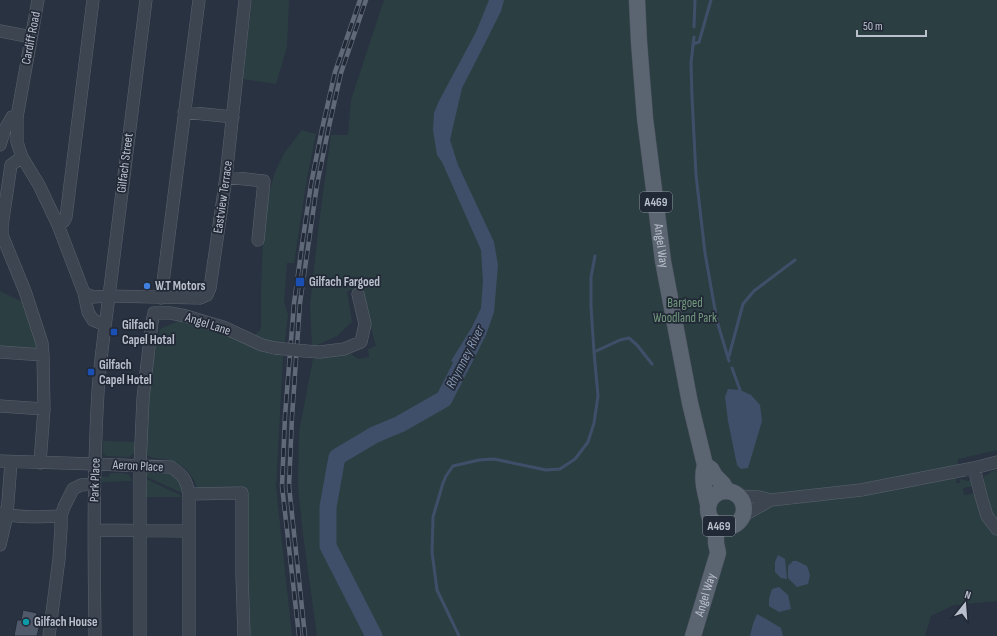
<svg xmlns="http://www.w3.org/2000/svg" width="997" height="636" viewBox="0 0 997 636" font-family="'Sofia Sans Condensed',sans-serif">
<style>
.green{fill:#2b3f42}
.water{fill:#404f69}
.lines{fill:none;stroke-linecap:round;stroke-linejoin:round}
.stream{stroke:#404f69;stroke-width:3}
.river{stroke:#404f69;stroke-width:17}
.building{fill:#4f596a;stroke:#242b38}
.minor-casing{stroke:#5b626e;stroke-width:13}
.major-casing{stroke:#474d5a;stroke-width:17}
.minor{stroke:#3d4551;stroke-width:12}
.major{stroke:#5b6471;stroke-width:16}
.rail-casing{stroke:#606978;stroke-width:4.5}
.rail{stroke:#222936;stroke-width:3;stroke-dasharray:9;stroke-linecap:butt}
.minor-bridge-casing{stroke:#5b626e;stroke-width:13;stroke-linecap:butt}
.minor-bridge{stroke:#3d4551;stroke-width:12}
.transit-dot{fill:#1a4fb4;stroke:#222936;stroke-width:1.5}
.shop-dot{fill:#3f7fe0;stroke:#222936;stroke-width:1.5}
.culture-dot{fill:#0f9aa8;stroke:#222936;stroke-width:1.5}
.labels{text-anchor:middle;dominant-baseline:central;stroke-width:3.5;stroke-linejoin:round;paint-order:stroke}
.shield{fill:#222936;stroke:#8c939e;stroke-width:1}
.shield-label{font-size:12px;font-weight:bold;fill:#bac0cb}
.street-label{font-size:13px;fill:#bac0cb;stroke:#222936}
.poi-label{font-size:13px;font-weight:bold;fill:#bac0cb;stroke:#222936;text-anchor:start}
.park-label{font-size:13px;fill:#739a7d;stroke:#222936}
.water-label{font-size:14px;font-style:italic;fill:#8495b0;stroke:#222936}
</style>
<rect width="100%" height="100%" fill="#293241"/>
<path class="green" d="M 252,0 L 289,0 L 287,47 L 276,84 L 243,79 Z
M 384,0 L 997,0 L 997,450 L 958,459 L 956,483 L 960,483 L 960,479 L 968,481 L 971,480 L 974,486 L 963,488 L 964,495 L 975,493 L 992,531 L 997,536 L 997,601 L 954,605 L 931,616 L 925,636 L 317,636 L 303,534 L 298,486 L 299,432 L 313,359 L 328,355 L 350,353 L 358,359 L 369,357 L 368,349 L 376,346 L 360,288 L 347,291 L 352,322 L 337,336 L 317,345 L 312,345 L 310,306 L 319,223 L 331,135 L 348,135 L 351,100 Z
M 302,130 L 316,134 L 307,178 L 294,263 L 287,263 L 284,301 L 288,315 L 283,357 L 276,487 L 292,636 L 247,636 L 246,493 L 197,489 C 195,476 183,464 170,460 C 162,458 153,460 146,454 L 147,398 L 158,336 L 160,329 L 181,320 L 206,326 L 247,343 L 261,329 L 261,293 L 263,236 L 268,197 L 275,172 L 285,152 Z
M 0,291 L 25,303 L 39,349 L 0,347 Z
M 103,441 L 138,442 L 137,453 L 134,453 L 129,457 L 106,456 L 103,454 Z
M 997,470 L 997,521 L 991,512 L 984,482 L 984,476 L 988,475 C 990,472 993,471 997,470 Z
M 150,471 L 170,473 L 178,478 L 185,494 L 182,493 L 145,476 L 146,473 Z
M 111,473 L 123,473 L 129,475 L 132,481 L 102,482 L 102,475 L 103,477 L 108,477 Z
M 144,478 L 180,495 L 181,497 L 142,497 Z"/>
<path class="water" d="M 489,0 L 504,0 L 501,11 L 481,51 L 462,88 L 450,140 L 458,165 L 494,242 L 498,265 L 494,312 L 486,335 L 468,370 L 451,361 L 472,327 L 481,308 L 483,281 L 481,250 L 442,162 L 437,155 L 433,130 L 434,113 L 439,101 L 476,32 Z
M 728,389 L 740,390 L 751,395 L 760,405 L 762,421 L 748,468 L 741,469 L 737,465 L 728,421 L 725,397 Z
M 778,555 L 785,559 L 787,579 L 781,578 L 775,572 L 775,562 Z
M 793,561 L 797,561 L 807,566 L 810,575 L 808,584 L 797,587 L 788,578 L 788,566 Z
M 779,587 L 788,595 L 791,609 L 779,612 L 769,606 L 769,599 L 772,589 Z
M 757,614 L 766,619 L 781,628 L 783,636 L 750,636 L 753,624 Z"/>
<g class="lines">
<path class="stream" d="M 694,27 L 695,0
M 694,37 L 691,63 L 692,97 L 696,175 L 705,253 L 717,321 L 729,361
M 693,44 L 699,42 L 711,0
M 594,352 L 620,340 L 629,338 L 637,345 L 652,364
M 729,356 L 743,304 L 754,291 L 795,260
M 732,368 L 740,390
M 459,636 L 437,590 L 432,552 L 433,517 L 443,483 L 446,476 L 453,466 L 479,460 L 494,459 L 546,470 L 560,469 L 575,459 L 588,442 L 594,423 L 598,396 L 594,352 L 591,306 L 591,277 L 595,256"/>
<path class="river" d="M 374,636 L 328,546 L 328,507 L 337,457 L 374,435 L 400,424 L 444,399 L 471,346"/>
</g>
<path class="building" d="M 23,610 L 37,613 L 35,623 L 40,624 L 37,636 L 14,636 L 17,620 L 21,620 Z"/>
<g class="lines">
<defs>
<path id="minor" d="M 38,0 L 17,117 L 17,142 L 22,157 L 39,185 L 58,225 L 84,293 L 88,312 L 93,320 L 105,325
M 0,31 L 31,37
M 184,112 L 233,117
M 0,145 L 5,129 L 12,117 L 17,117
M 22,157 L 11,165 L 2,226 L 2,235 L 25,291 L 42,343 L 43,355 L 44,409 L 40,463
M 226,177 L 264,181 L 258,240
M 58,225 L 64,221 L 66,217 L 93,0
M 84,293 L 93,297 L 109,296 L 200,298 L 207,295 L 210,288 L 226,177 L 245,0
M 161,298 L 199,0
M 305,351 L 320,352 L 344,349 L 361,342 L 365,324 L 358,294
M 0,352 L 43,355
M 0,406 L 44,409
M 0,461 L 95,464 L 171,467 C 184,476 186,479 189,494 L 189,636
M 974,468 L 981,496 L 987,516 L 997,529
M 189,494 L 242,493 L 242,576 L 244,636
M 738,496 L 759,497 L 771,500 L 861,490 L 974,468 L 997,462
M 0,513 C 20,518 41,517 61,516
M 744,515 L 771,500
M 94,530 L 189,531
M 0,545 L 7,515 L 11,462
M 49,636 L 59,559 L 61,528 L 61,516 L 64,507 L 73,489 L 81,485 L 94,484
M 95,636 C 94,555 93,474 98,392 C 100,360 105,328 109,296 L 146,0
M 140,636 L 140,466 L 143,398 L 152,322 L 154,313 L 170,313 L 186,316 L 209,323 L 223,327 L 262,345 L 275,348"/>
<g id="major">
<path id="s1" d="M 637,0 L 639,42 L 645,118 L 663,261 L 690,403 L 705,465 C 701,478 705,491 708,504"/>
<path d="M 705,465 L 711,469 L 715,476 L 723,484 L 727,491"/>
<circle cx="726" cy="509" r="18"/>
<path id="s2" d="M 693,636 L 718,553 L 716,543 L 716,525"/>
</g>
</defs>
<use href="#minor" class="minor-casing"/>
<use href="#major" class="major-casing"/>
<use href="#minor" class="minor"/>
<use href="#major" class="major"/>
<defs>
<path id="rail" d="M 299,636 L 282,486 L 285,416 L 294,303 L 303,238 L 311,184 L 322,129 L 335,72 L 360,0
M 305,636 L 289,486 L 292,417 L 300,303 L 317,185 L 328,131 L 341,73 L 366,0"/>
</defs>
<use href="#rail" class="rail-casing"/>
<use href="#rail" class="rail"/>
<defs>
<path id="minor-bridge" d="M 275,348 L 305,351"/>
</defs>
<use href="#minor-bridge" class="minor-bridge-casing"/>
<use href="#minor-bridge" class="minor-bridge"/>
</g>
<g class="transit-dot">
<rect x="295" y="277" width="10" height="10" rx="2"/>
<rect x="110" y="328" width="8" height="8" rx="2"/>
<rect x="87" y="368" width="8" height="8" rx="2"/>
</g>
<circle class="shop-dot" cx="147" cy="286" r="4"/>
<circle class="culture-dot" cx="26" cy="622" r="4"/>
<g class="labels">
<g class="shield">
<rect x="640" y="192" width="32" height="20" rx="3"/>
<rect x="703" y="516" width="32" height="20" rx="3"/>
</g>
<g class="shield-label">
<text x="656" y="202">A469</text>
<text x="719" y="526">A469</text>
</g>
<g class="street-label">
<text transform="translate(31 38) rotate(-79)">Cardiff Road</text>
<text transform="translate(125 163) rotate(-83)">Gilfach Street</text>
<text transform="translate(223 197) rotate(-82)">Eastview Terrace</text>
<text stroke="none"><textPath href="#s1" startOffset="247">Angel Way</textPath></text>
<text transform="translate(208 324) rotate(18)">Angel Lane</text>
<text transform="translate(138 466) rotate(3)">Aeron Place</text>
<text transform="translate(95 480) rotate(-88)">Park Place</text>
<text stroke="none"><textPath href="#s2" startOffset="43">Angel Way</textPath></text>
</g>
<g class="poi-label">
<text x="309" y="282">Gilfach Fargoed</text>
<text x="155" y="286">W.T Motors</text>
<text x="122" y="325">Gilfach<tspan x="122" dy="15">Capel Hotal</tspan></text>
<text x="99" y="365">Gilfach<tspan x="99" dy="15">Capel Hotel</tspan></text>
<text x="34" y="622">Gilfach House</text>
</g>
<g class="park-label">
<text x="685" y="303">Bargoed<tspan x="685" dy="15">Woodland Park</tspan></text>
</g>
<g class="water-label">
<text transform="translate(465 357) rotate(-63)">Rhymney River</text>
</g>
</g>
<g transform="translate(965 604) rotate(17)" stroke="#222936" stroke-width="3" paint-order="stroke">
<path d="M0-3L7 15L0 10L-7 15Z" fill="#bac0cb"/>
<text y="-6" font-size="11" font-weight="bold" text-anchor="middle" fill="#bac0cb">N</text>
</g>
<path d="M857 30v6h69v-6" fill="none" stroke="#bac0cb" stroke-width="2"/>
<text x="863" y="30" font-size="12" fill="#bac0cb" stroke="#222936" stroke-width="3" paint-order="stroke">50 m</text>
</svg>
